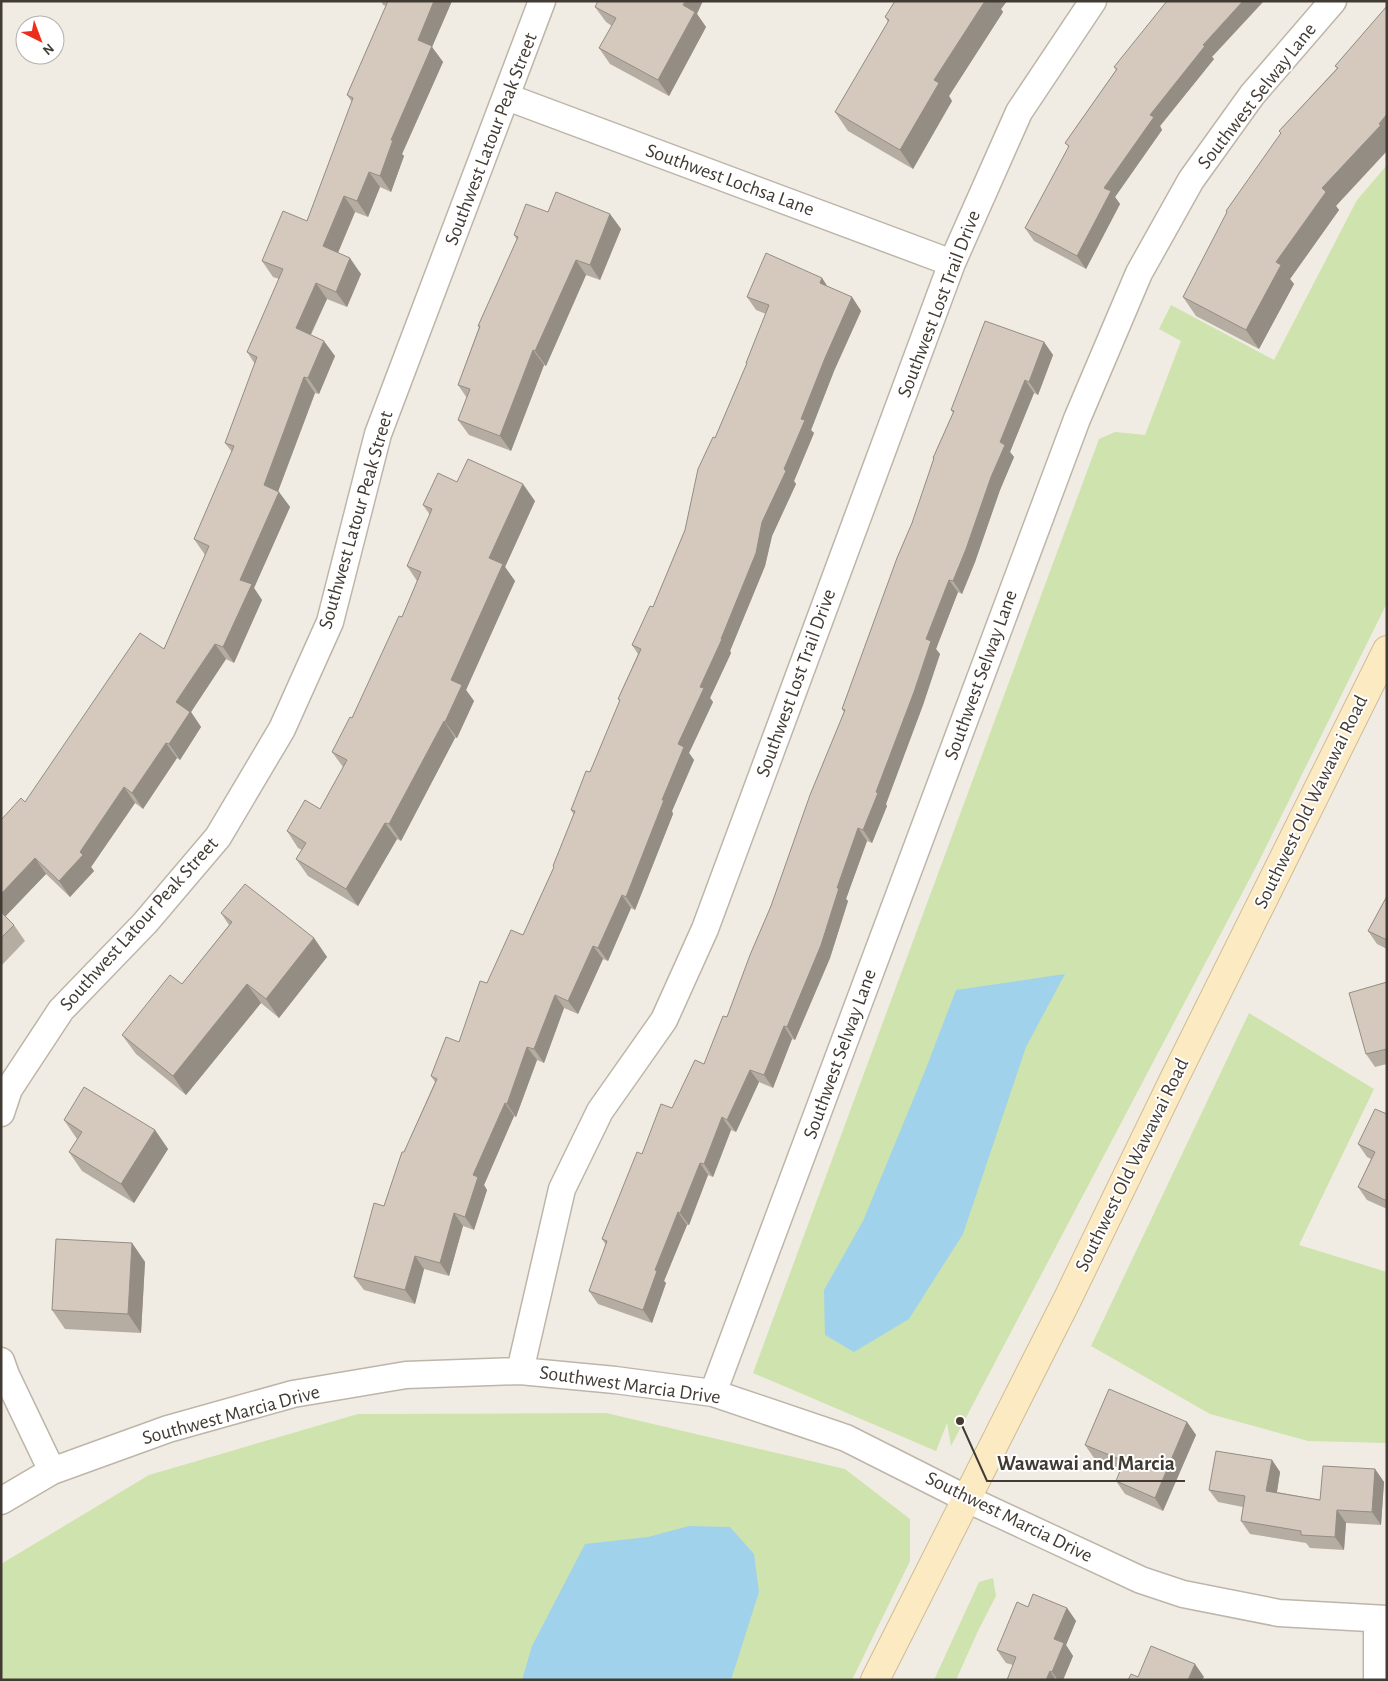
<svg xmlns="http://www.w3.org/2000/svg" width="1388" height="1681" viewBox="0 0 1388 1681" font-family="'Alegreya Sans',sans-serif">
<style>
.green{fill:#cee3ad}
.water{fill:#a1d2eb}
.lines{fill:none;stroke-linecap:round;stroke-linejoin:round}
.street-casing{stroke:#beb5a9;stroke-width:29}
.secondary-casing{stroke:#cfbc95;stroke-width:30}
.street{stroke:#fff;stroke-width:26}
.secondary{stroke:#fbeac2;stroke-width:28}
.wall{fill:#b6ada2}
.shaded-wall{fill:#948d84}
.building{fill:#d4c9bc;stroke:#948d84}
.labels{text-anchor:middle;dominant-baseline:central;stroke-width:4;stroke-linejoin:round;paint-order:stroke}
.street-label{font-size:20px;fill:#423b34;stroke:#fff}
.leader{fill:none;stroke:#423b34;stroke-width:2}
.callout-dot{fill:#423b34;stroke:#fff;stroke-width:2}
.callout-label{font-size:21px;text-anchor:middle;font-weight:bold;fill:#423b34;stroke:#fff;stroke-width:4;stroke-linejoin:round;paint-order:stroke}
</style>
<rect width="100%" height="100%" fill="#f1ece3"/>
<path class="green" d="M 1387,165 L 1387,603 L 1258,863 L 951,1446 L 947,1423 L 936,1451 L 753,1373 L 1099,439 L 1115,432 L 1145,435 L 1181,341 L 1159,329 L 1171,305 L 1274,360 L 1357,200 Z
M 1249,1013 L 1374,1089 L 1299,1245 L 1387,1272 L 1387,1443 L 1308,1441 L 1210,1414 L 1091,1346 Z
M 606,1413 L 845,1469 L 910,1519 L 910,1561 L 852,1680 L 1,1680 L 1,1564 L 149,1475 L 358,1414 Z
M 993,1578 L 996,1596 L 978,1631 L 956,1680 L 934,1680 L 979,1582 Z"/>
<path class="water" d="M 1065,974 L 1026,1047 L 963,1234 L 909,1319 L 854,1352 L 825,1335 L 824,1290 L 863,1221 L 925,1071 L 956,990 Z
M 689,1526 L 730,1527 L 754,1554 L 759,1592 L 731,1680 L 522,1680 L 532,1646 L 585,1544 L 648,1537 Z"/>
<g class="lines">
<defs>
<path id="street" d="M 507,97 L 952,263
M 1,1113 L 9,1089 L 61,1010 L 145,923 L 218,837 L 282,729 L 330,622 L 378,434 L 542,1
M 1,1361 L 6,1375 L 52,1471
M 520,1371 L 562,1189 L 600,1111 L 664,1020 L 705,929 L 952,263 L 1019,112 L 1093,1
M 713,1393 L 1077,419 L 1139,273 L 1191,180 L 1252,95 L 1333,1
M 1,1501 L 52,1471 L 168,1429 L 293,1394 L 406,1375 L 520,1371 L 615,1380 L 713,1393 L 846,1438 L 967,1499 L 1141,1580 L 1183,1594 L 1279,1613 L 1387,1619
M 1377,1680 L 1377,1620"/>
<path id="secondary" d="M 875,1680 L 1068,1298 L 1174,1079 L 1387,650"/>
</defs>
<use href="#street" class="street-casing"/>
<use href="#secondary" class="secondary-casing"/>
<use href="#street" class="street"/>
<use href="#secondary" class="secondary"/>
</g>
<path class="wall" d="M 381,1 L 452,1 L 432,47 L 443,62 L 402,154 L 404,156 L 391,192 L 380,187 L 368,217 L 355,212 L 338,253 L 361,274 L 347,307 L 327,299 L 311,335 L 335,356 L 319,394 L 315,393 L 278,491 L 290,507 L 254,588 L 262,600 L 234,663 L 226,659 L 191,712 L 201,727 L 180,760 L 177,758 L 143,809 L 135,803 L 91,867 L 94,871 L 70,897 L 46,874 L 5,916 L 14,925 L 25,941 L 1,966 L 1,820 L 25,802 L 164,649 L 205,555 L 194,539 L 232,452 L 225,443 L 255,364 L 247,352 L 279,279 L 273,277 L 262,261 L 307,221 L 352,102 L 347,95 L 386,6 L 383,5 Z
M 895,1 L 1007,1 L 1001,9 L 1003,12 L 949,96 L 952,101 L 913,169 L 848,131 L 835,112 L 888,22 L 885,17 Z
M 1387,6 L 1336,206 L 1339,210 L 1290,279 L 1294,284 L 1259,349 L 1196,316 L 1183,297 L 1227,213 L 1226,211 L 1281,134 L 1279,131 L 1337,68 L 1335,66 Z
M 595,7 L 697,14 L 706,27 L 669,96 L 610,64 L 599,48 L 612,26 L 606,22 Z
M 1212,57 L 1214,59 L 1160,126 L 1162,130 L 1115,197 L 1120,204 L 1086,269 L 1034,241 L 1025,228 L 1069,147 L 1065,143 L 1116,70 L 1114,67 Z
M 548,212 L 610,214 L 621,229 L 600,280 L 586,275 L 546,366 L 544,365 L 511,451 L 469,435 L 458,420 L 467,398 L 458,385 L 479,327 L 478,326 L 517,240 L 514,235 Z
M 822,278 L 827,286 L 852,297 L 861,311 L 834,371 L 811,430 L 814,433 L 794,481 L 796,484 L 772,536 L 765,566 L 730,651 L 731,653 L 710,698 L 713,702 L 689,753 L 694,760 L 672,811 L 673,814 L 635,910 L 631,908 L 608,961 L 603,959 L 578,1014 L 564,1008 L 544,1063 L 537,1060 L 516,1117 L 514,1116 L 484,1185 L 487,1190 L 474,1230 L 463,1226 L 449,1276 L 424,1269 L 415,1304 L 364,1290 L 354,1277 L 384,1206 L 404,1152 L 435,1082 L 431,1076 L 459,1042 L 487,983 L 523,935 L 554,867 L 553,866 L 574,815 L 571,810 L 590,772 L 620,702 L 618,699 L 638,654 L 632,645 L 653,607 L 685,530 L 715,438 L 747,364 L 746,363 L 766,314 L 756,310 L 747,297 Z
M 1044,342 L 1053,355 L 1038,395 L 1034,393 L 1010,452 L 1014,457 L 1000,490 L 975,562 L 962,594 L 958,592 L 936,649 L 940,654 L 923,705 L 886,804 L 887,806 L 872,843 L 867,841 L 846,899 L 848,901 L 830,958 L 795,1040 L 792,1039 L 773,1088 L 759,1082 L 736,1132 L 731,1130 L 713,1177 L 708,1175 L 689,1225 L 687,1225 L 664,1281 L 666,1283 L 652,1323 L 598,1304 L 589,1291 L 606,1245 L 602,1239 L 642,1154 L 672,1108 L 704,1064 L 727,1017 L 771,906 L 844,712 L 842,709 L 912,523 L 934,459 L 933,458 L 953,413 L 951,410 Z
M 457,482 L 535,501 L 505,567 L 515,581 L 466,690 L 474,701 L 457,738 L 455,738 L 401,841 L 397,839 L 358,906 L 308,876 L 296,859 L 302,850 L 298,848 L 287,831 L 320,809 L 343,767 L 332,752 L 352,718 L 402,617 L 417,581 L 407,566 L 430,515 L 423,505 Z
M 1387,896 L 1387,949 L 1377,944 L 1368,931 Z
M 221,913 L 314,938 L 327,957 L 279,1018 L 261,1003 L 186,1095 L 136,1054 L 122,1035 L 182,984 L 229,925 Z
M 1387,982 L 1387,1064 L 1375,1067 L 1366,1054 Z
M 1387,1114 L 1387,1209 L 1367,1200 L 1358,1187 L 1371,1159 L 1367,1157 L 1358,1144 Z
M 64,1120 L 155,1130 L 168,1149 L 134,1203 L 82,1171 L 69,1152 L 77,1139 Z
M 132,1243 L 145,1262 L 141,1333 L 65,1329 L 52,1310 Z
M 1187,1422 L 1196,1435 L 1163,1511 L 1125,1494 L 1116,1481 L 1121,1469 L 1094,1458 L 1085,1445 Z
M 1272,1460 L 1280,1472 L 1277,1492 L 1320,1500 L 1375,1469 L 1384,1482 L 1381,1525 L 1346,1523 L 1344,1550 L 1310,1548 L 1306,1543 L 1250,1534 L 1241,1521 L 1243,1507 L 1218,1502 L 1209,1490 Z
M 1028,1607 L 1067,1608 L 1076,1621 L 1066,1645 L 1073,1656 L 1063,1680 L 1007,1680 L 1013,1665 L 1006,1663 L 997,1650 Z"/>
<path class="shaded-wall" d="M 434,1 L 452,1 L 432,47 L 443,62 L 402,154 L 404,156 L 391,192 L 380,176 L 418,40 Z
M 685,1 L 703,1 L 697,14 L 706,27 L 669,96 L 658,80 Z
M 985,1 L 1007,1 L 1001,9 L 1003,12 L 949,96 L 952,101 L 913,169 L 900,150 L 934,80 Z
M 1243,1 L 1264,1 L 1212,57 L 1214,59 L 1160,126 L 1162,130 L 1115,197 L 1120,204 L 1086,269 L 1077,256 L 1104,188 L 1150,115 L 1203,45 Z
M 1387,114 L 1387,151 L 1336,206 L 1339,210 L 1290,279 L 1294,284 L 1259,349 L 1246,330 L 1276,262 L 1322,188 Z
M 369,172 L 380,187 L 368,217 L 357,201 Z
M 344,196 L 355,212 L 334,262 L 323,246 Z
M 610,214 L 621,229 L 600,280 L 590,265 Z
M 350,258 L 361,274 L 347,307 L 336,292 Z
M 576,260 L 586,275 L 546,366 L 535,351 Z
M 822,278 L 831,292 L 820,283 Z
M 316,283 L 327,299 L 306,344 L 296,328 Z
M 852,297 L 861,311 L 834,371 L 811,430 L 814,433 L 794,481 L 796,484 L 772,536 L 765,566 L 730,651 L 731,653 L 710,698 L 713,702 L 689,753 L 694,760 L 672,811 L 673,814 L 635,910 L 626,897 L 662,800 L 678,744 L 700,687 L 721,639 L 762,522 L 784,469 L 801,419 L 825,358 Z
M 324,341 L 335,356 L 319,394 L 308,378 Z
M 1044,342 L 1053,355 L 1038,395 L 1029,382 Z
M 533,350 L 544,365 L 511,451 L 500,436 Z
M 304,377 L 315,393 L 276,497 L 279,492 L 290,507 L 254,588 L 262,600 L 234,663 L 223,647 L 264,485 Z
M 1025,380 L 1034,393 L 1010,452 L 1014,457 L 1000,490 L 975,562 L 962,594 L 953,581 L 1000,442 Z
M 523,484 L 535,501 L 505,567 L 515,581 L 466,690 L 474,701 L 457,738 L 445,722 L 451,680 L 489,558 Z
M 949,580 L 958,592 L 936,649 L 940,654 L 923,705 L 886,804 L 887,806 L 872,843 L 863,830 L 876,792 L 926,639 Z
M 215,644 L 226,659 L 191,712 L 201,727 L 180,760 L 169,744 L 176,702 Z
M 444,721 L 455,738 L 401,841 L 389,824 Z
M 166,743 L 177,758 L 143,809 L 132,793 Z
M 124,787 L 135,803 L 91,867 L 94,871 L 70,897 L 59,881 Z
M 385,823 L 397,839 L 358,906 L 346,889 Z
M 858,828 L 867,841 L 846,899 L 848,901 L 830,958 L 795,1040 L 787,1027 Z
M 35,858 L 46,874 L 3,919 L 1,917 L 1,894 Z
M 622,895 L 631,908 L 608,961 L 598,948 Z
M 314,938 L 327,957 L 279,1018 L 266,999 Z
M 593,946 L 603,959 L 578,1014 L 568,1001 Z
M 247,984 L 261,1003 L 186,1095 L 173,1076 Z
M 555,995 L 564,1008 L 544,1063 L 534,1049 Z
M 784,1026 L 792,1039 L 773,1088 L 764,1075 Z
M 527,1047 L 537,1060 L 516,1117 L 507,1104 Z
M 750,1070 L 759,1082 L 736,1132 L 727,1120 Z
M 505,1103 L 514,1116 L 484,1185 L 487,1190 L 474,1230 L 465,1217 L 473,1175 Z
M 722,1117 L 731,1130 L 713,1177 L 704,1164 Z
M 155,1130 L 168,1149 L 134,1203 L 121,1184 Z
M 700,1163 L 708,1175 L 689,1225 L 680,1213 Z
M 678,1212 L 687,1225 L 664,1281 L 666,1283 L 652,1323 L 643,1310 L 655,1270 Z
M 454,1213 L 463,1226 L 449,1276 L 440,1263 Z
M 132,1243 L 145,1262 L 141,1333 L 128,1314 Z
M 415,1256 L 424,1269 L 415,1304 L 405,1290 Z
M 1187,1422 L 1196,1435 L 1163,1511 L 1155,1498 Z
M 1272,1460 L 1280,1472 L 1275,1504 L 1266,1491 Z
M 1375,1469 L 1384,1482 L 1381,1525 L 1372,1512 Z
M 1337,1510 L 1346,1523 L 1344,1550 L 1335,1537 Z
M 1067,1608 L 1076,1621 L 1066,1645 L 1073,1656 L 1063,1680 L 1058,1680 L 1052,1672 L 1054,1639 Z
M 1195,1664 L 1204,1677 L 1202,1680 L 1188,1680 Z
M 1050,1671 L 1056,1680 L 1046,1680 Z"/>
<path class="building" d="M 388,1 L 434,1 L 418,40 L 432,46 L 391,140 L 393,140 L 380,176 L 369,172 L 357,201 L 344,196 L 323,246 L 350,258 L 336,292 L 316,283 L 296,328 L 324,341 L 308,378 L 304,377 L 264,485 L 279,492 L 240,580 L 252,584 L 223,647 L 215,644 L 176,702 L 190,712 L 169,744 L 166,743 L 132,793 L 124,787 L 80,852 L 83,855 L 59,881 L 35,858 L 1,894 L 1,820 L 21,798 L 25,802 L 140,633 L 164,649 L 209,546 L 194,539 L 234,446 L 225,443 L 257,357 L 247,352 L 283,269 L 262,261 L 283,211 L 307,221 L 353,98 L 347,95 Z
M 598,1 L 685,1 L 683,5 L 695,12 L 658,80 L 599,48 L 616,18 L 595,7 Z
M 895,1 L 985,1 L 934,80 L 939,83 L 900,150 L 835,112 L 889,20 L 885,17 Z
M 1167,1 L 1243,1 L 1203,45 L 1205,46 L 1150,115 L 1154,117 L 1104,188 L 1111,191 L 1077,256 L 1025,228 L 1069,146 L 1065,143 L 1117,69 L 1114,67 Z
M 1387,6 L 1387,114 L 1379,124 L 1381,125 L 1322,188 L 1326,192 L 1276,262 L 1281,265 L 1246,330 L 1183,297 L 1227,212 L 1226,211 L 1281,133 L 1279,131 L 1338,68 L 1335,66 Z
M 556,192 L 610,214 L 590,265 L 576,260 L 535,351 L 533,350 L 500,436 L 458,420 L 470,389 L 458,385 L 480,326 L 478,326 L 518,237 L 514,235 L 526,204 L 548,212 Z
M 766,253 L 822,278 L 820,283 L 852,297 L 825,358 L 801,419 L 805,420 L 784,469 L 786,471 L 762,522 L 756,553 L 721,639 L 722,639 L 700,687 L 704,688 L 678,744 L 684,747 L 662,800 L 664,800 L 626,897 L 622,895 L 598,948 L 593,946 L 568,1001 L 555,995 L 534,1049 L 527,1047 L 507,1104 L 505,1103 L 473,1175 L 478,1177 L 465,1217 L 454,1213 L 440,1263 L 415,1256 L 405,1290 L 354,1277 L 374,1203 L 384,1206 L 402,1152 L 404,1152 L 437,1079 L 431,1076 L 446,1037 L 459,1042 L 480,981 L 487,983 L 511,930 L 523,935 L 554,867 L 553,866 L 575,811 L 571,810 L 586,771 L 590,772 L 620,700 L 618,699 L 641,649 L 632,645 L 650,606 L 653,607 L 685,530 L 698,469 L 713,437 L 715,438 L 747,363 L 746,363 L 769,305 L 747,297 Z
M 985,321 L 1044,342 L 1029,382 L 1025,380 L 1000,442 L 1005,445 L 991,477 L 966,549 L 953,581 L 949,580 L 926,639 L 931,641 L 914,692 L 876,792 L 878,793 L 863,830 L 858,828 L 837,888 L 839,888 L 821,945 L 787,1027 L 784,1026 L 764,1075 L 750,1070 L 727,1120 L 722,1117 L 704,1164 L 700,1163 L 680,1213 L 678,1212 L 655,1270 L 657,1271 L 643,1310 L 589,1291 L 607,1241 L 602,1239 L 637,1152 L 642,1154 L 661,1104 L 672,1108 L 695,1060 L 704,1064 L 723,1016 L 727,1017 L 750,955 L 771,906 L 810,795 L 845,710 L 842,709 L 897,558 L 912,523 L 934,458 L 933,458 L 954,411 L 951,410 Z
M 468,459 L 523,484 L 489,558 L 503,564 L 451,680 L 462,685 L 445,722 L 444,721 L 389,824 L 385,823 L 346,889 L 296,859 L 306,843 L 287,831 L 305,800 L 320,809 L 347,760 L 332,752 L 350,717 L 352,718 L 399,616 L 402,617 L 421,572 L 407,566 L 432,509 L 423,505 L 438,473 L 457,482 Z
M 245,884 L 314,938 L 266,999 L 247,984 L 173,1076 L 122,1035 L 170,975 L 182,984 L 232,922 L 221,913 Z
M 1387,896 L 1387,940 L 1368,931 Z
M 1,912 L 14,925 L 1,938 Z
M 1387,982 L 1387,1049 L 1366,1054 L 1349,993 Z
M 84,1087 L 155,1130 L 121,1184 L 69,1152 L 82,1132 L 64,1120 Z
M 1375,1109 L 1387,1114 L 1387,1201 L 1358,1187 L 1375,1152 L 1358,1144 Z
M 56,1239 L 132,1243 L 128,1314 L 52,1310 Z
M 1109,1389 L 1187,1422 L 1155,1498 L 1116,1481 L 1124,1461 L 1085,1445 Z
M 1216,1451 L 1272,1460 L 1266,1491 L 1320,1500 L 1323,1466 L 1375,1469 L 1372,1512 L 1337,1510 L 1335,1537 L 1301,1535 L 1301,1531 L 1241,1521 L 1245,1496 L 1209,1490 Z
M 1033,1594 L 1067,1608 L 1054,1639 L 1064,1643 L 1052,1672 L 1050,1671 L 1046,1680 L 1007,1680 L 1016,1657 L 997,1650 L 1017,1602 L 1028,1607 Z
M 1151,1646 L 1195,1664 L 1188,1680 L 1128,1680 L 1131,1674 L 1138,1677 Z"/>
<g class="labels">
<g class="street-label">
<text transform="translate(1257 96) rotate(-52)">Southwest Selway Lane</text>
<text transform="translate(491 139) rotate(-69)">Southwest Latour Peak Street</text>
<text transform="translate(730 180) rotate(20)">Southwest Lochsa Lane</text>
<text transform="translate(939 304) rotate(-69)">Southwest Lost Trail Drive</text>
<text transform="translate(356 520) rotate(-74)">Southwest Latour Peak Street</text>
<text transform="translate(981 675) rotate(-70)">Southwest Selway Lane</text>
<text transform="translate(796 683) rotate(-70)">Southwest Lost Trail Drive</text>
<text transform="translate(1311 802) rotate(-64)">Southwest Old Wawawai Road</text>
<text transform="translate(139 924) rotate(-48)">Southwest Latour Peak Street</text>
<text transform="translate(840 1054) rotate(-70)">Southwest Selway Lane</text>
<text transform="translate(1132 1165) rotate(-64)">Southwest Old Wawawai Road</text>
<text transform="translate(630 1385) rotate(8)">Southwest Marcia Drive</text>
<text transform="translate(231 1415) rotate(-15)">Southwest Marcia Drive</text>
<text transform="translate(1009 1517) rotate(26)">Southwest Marcia Drive</text>
</g>
</g>
<path class="leader" d="M960 1421L987 1481H1185"/>
<circle class="callout-dot" cx="960" cy="1421" r="5"/>
<g class="callout-label">
<text x="1086" y="1470">Wawawai and Marcia</text>
</g>
<rect width="1388" height="1681" fill="none" stroke="#423b34" stroke-width="5"/>
<g transform="translate(40 40) rotate(138)"><circle r="24" fill="#ffffff" stroke="#b3b1ae"/>
<path d="M0-4L9 19L0 12L-9 19Z" fill="#ee2e1d"/>
<text y="-8" font-size="14" font-weight="bold" text-anchor="middle" fill="#423b34">N</text>
</g>
</svg>
